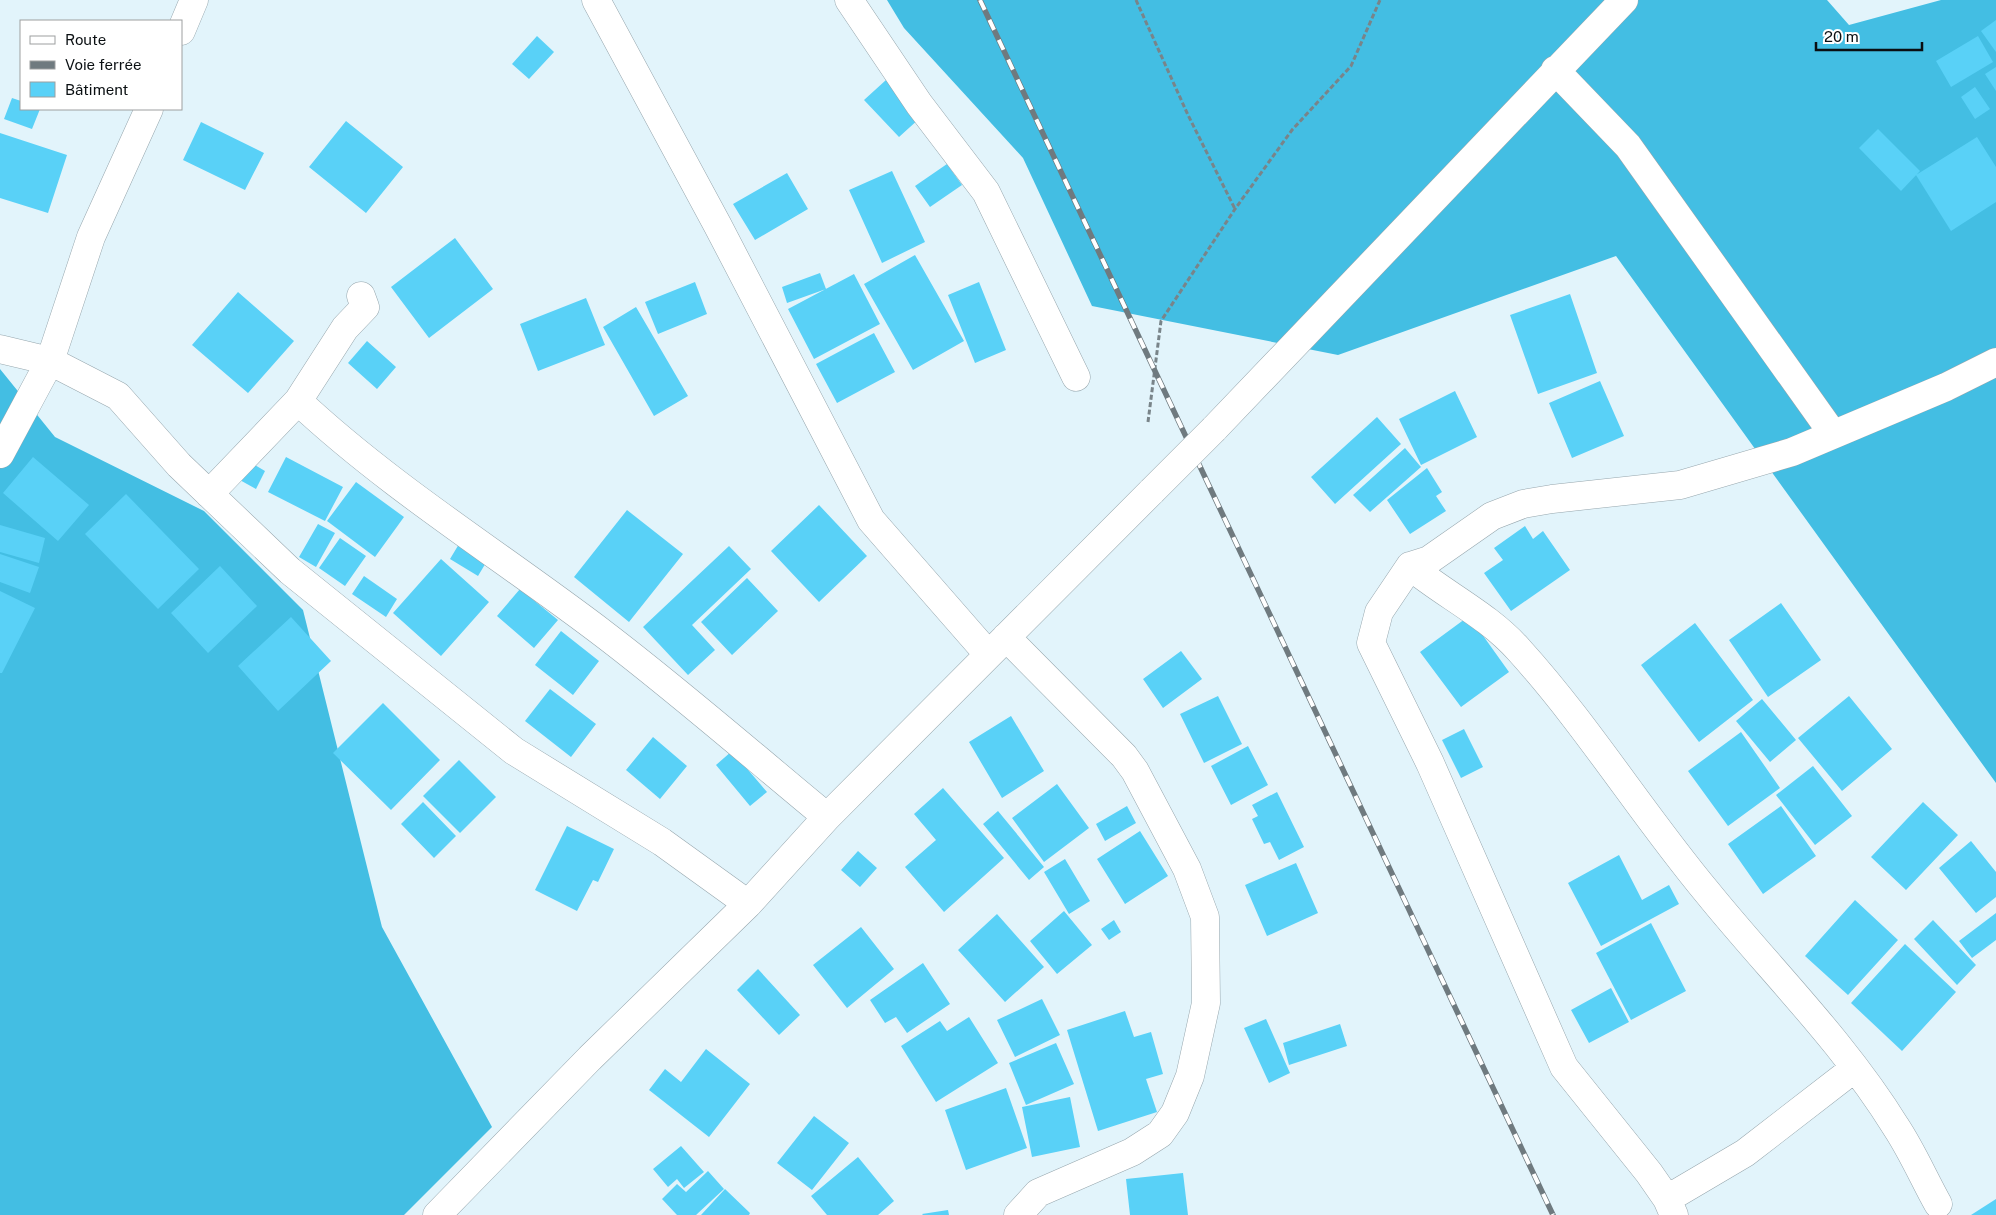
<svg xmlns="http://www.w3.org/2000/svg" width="1996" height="1215" viewBox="0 0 1996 1215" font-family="'Public Sans',sans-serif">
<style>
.forest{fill:#43bee3}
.building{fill:#59d1f7}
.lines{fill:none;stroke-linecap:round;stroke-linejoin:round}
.minor-casing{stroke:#96a6ad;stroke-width:29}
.path{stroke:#798489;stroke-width:3;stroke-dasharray:5 2.5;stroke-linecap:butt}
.minor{stroke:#fff;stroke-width:28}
.rail-casing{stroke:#6f7a7f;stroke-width:5.5}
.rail{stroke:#fff;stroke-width:4;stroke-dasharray:11;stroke-linecap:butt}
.minor-bridge-casing{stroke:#96a6ad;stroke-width:29;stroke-linecap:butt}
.minor-bridge{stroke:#fff;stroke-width:28}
</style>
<rect width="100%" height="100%" fill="#e2f4fb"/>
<path class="forest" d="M 887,0 L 1827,0 L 1849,25 L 1941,0 L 1996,0 L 1996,783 L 1616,256 L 1338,355 L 1092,306 L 1023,158 L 904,28 Z
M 0,369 L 55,437 L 204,511 L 303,610 L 382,927 L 492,1127 L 404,1215 L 0,1215 Z"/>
<path class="building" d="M 1996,20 L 1996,52 L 1981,31 Z
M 537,36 L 554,52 L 529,79 L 512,64 Z
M 1978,36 L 1993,62 L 1951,87 L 1936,61 Z
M 1996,67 L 1996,91 L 1985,74 Z
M 886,80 L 920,118 L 899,137 L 864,100 Z
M 1975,87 L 1990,109 L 1975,119 L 1961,97 Z
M 12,98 L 21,101 L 21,109 L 40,109 L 32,129 L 4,119 Z
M 346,121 L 403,167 L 366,213 L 309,167 Z
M 201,122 L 264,153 L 245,190 L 183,160 Z
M 1878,129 L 1920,171 L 1901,191 L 1859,148 Z
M 0,133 L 67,155 L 48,213 L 0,198 Z
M 1977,137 L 1996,167 L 1996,202 L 1951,231 L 1916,175 Z
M 947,164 L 962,185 L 930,207 L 915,186 Z
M 892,171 L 925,242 L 882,263 L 849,190 Z
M 787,173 L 808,209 L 755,240 L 733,204 Z
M 455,238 L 493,289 L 429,338 L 391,287 Z
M 915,255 L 964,341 L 913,370 L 864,284 Z
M 820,273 L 826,289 L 787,303 L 782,287 Z
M 854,274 L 880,324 L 814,359 L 788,309 Z
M 695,282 L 707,314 L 658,334 L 645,302 Z
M 979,282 L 1006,350 L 975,363 L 948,295 Z
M 238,292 L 294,341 L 248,393 L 192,345 Z
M 1570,294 L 1597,373 L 1538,394 L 1510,315 Z
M 586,298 L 605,345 L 538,371 L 520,324 Z
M 636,307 L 688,396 L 654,416 L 603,327 Z
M 874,333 L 895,372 L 837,403 L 816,364 Z
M 367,341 L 396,367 L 377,389 L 348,363 Z
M 1600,381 L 1624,436 L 1572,458 L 1549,403 Z
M 1455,391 L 1477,437 L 1421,465 L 1399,419 Z
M 1377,417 L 1401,444 L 1335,504 L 1311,477 Z
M 1405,448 L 1421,467 L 1370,512 L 1353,495 Z
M 33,457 L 89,505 L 58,541 L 3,493 Z
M 286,457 L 343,487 L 325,521 L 268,492 Z
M 248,461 L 265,471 L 256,489 L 238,479 Z
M 1427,468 L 1442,492 L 1436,496 L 1446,511 L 1410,534 L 1387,500 Z
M 356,482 L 404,517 L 375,557 L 327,521 Z
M 126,494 L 199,569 L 158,609 L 85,534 Z
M 819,505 L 867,556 L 819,602 L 771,551 Z
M 627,510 L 683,554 L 629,622 L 574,577 Z
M 318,524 L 335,533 L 316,567 L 299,557 Z
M 0,525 L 45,538 L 39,563 L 0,552 Z
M 1525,526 L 1533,539 L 1543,531 L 1570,570 L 1511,611 L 1484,573 L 1503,560 L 1494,548 Z
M 340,538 L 366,556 L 345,586 L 319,568 Z
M 459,544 L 487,561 L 478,576 L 450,559 Z
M 729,546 L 751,569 L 692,625 L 715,650 L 688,675 L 643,627 Z
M 0,554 L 39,567 L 30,593 L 0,582 Z
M 441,559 L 489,602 L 441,656 L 393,613 Z
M 220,566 L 257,606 L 208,653 L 171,613 Z
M 364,576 L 397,599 L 386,617 L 352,594 Z
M 747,578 L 778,611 L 732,655 L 701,622 Z
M 520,589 L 558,620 L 534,648 L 497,616 Z
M 0,591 L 35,608 L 2,673 L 0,673 Z
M 1781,603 L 1821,660 L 1768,697 L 1729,640 Z
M 1469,616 L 1509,672 L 1461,707 L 1420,652 Z
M 291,617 L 331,661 L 278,711 L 238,666 Z
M 1695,623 L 1753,700 L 1699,742 L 1641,665 Z
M 561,631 L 599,661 L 573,695 L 535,665 Z
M 1181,651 L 1202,679 L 1163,708 L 1143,679 Z
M 550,689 L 596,724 L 571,757 L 525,721 Z
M 1218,696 L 1242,744 L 1204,763 L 1180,714 Z
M 1849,696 L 1892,749 L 1842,791 L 1798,738 Z
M 1762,699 L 1796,740 L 1770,762 L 1736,721 Z
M 383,703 L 440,760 L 391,810 L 333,753 Z
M 1011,716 L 1044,771 L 1002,798 L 969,742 Z
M 1464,729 L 1483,767 L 1461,778 L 1442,740 Z
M 1741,732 L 1780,788 L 1728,826 L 1688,771 Z
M 653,737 L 687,766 L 660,799 L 626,770 Z
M 1248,746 L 1268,785 L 1231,805 L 1211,766 Z
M 732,751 L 767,792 L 750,806 L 716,765 Z
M 459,760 L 496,797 L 460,833 L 423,796 Z
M 1813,766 L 1852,816 L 1815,845 L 1776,795 Z
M 1057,784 L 1089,828 L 1044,862 L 1012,818 Z
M 943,788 L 1004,858 L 944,912 L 905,867 L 936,840 L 914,814 Z
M 1277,792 L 1304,847 L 1279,860 L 1270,842 L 1264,844 L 1252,819 L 1258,816 L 1252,805 Z
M 423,802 L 456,836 L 434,858 L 401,824 Z
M 1923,802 L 1958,835 L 1906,890 L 1871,857 Z
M 1127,806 L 1136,823 L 1105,841 L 1096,824 Z
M 1781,806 L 1816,856 L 1763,894 L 1728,844 Z
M 998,811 L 1044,867 L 1029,880 L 983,824 Z
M 567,826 L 614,849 L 598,882 L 593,880 L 577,911 L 535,890 Z
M 1140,831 L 1168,876 L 1125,904 L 1097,859 Z
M 1971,841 L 1996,872 L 1996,897 L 1976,913 L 1939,868 Z
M 858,851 L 877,868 L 860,887 L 841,870 Z
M 1619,855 L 1642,900 L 1669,885 L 1679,904 L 1601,946 L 1568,883 Z
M 1065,859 L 1090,901 L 1069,914 L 1044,872 Z
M 1296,863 L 1318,913 L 1267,936 L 1245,885 Z
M 1855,900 L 1898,940 L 1848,995 L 1805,956 Z
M 1064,911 L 1092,945 L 1057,974 L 1030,941 Z
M 1996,913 L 1996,940 L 1972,958 L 1959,941 Z
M 997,914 L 1044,967 L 1005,1002 L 958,950 Z
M 1114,920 L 1121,932 L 1109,940 L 1101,929 Z
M 1933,920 L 1976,965 L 1957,985 L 1914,939 Z
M 1651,923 L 1686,991 L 1631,1020 L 1596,953 Z
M 861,927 L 894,969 L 847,1008 L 813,965 Z
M 1905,944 L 1956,992 L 1902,1051 L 1851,1003 Z
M 923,963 L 950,1004 L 907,1033 L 896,1017 L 885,1023 L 870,1000 Z
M 758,969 L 800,1015 L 779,1035 L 737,990 Z
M 1611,988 L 1629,1022 L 1589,1043 L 1571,1010 Z
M 1042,999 L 1060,1035 L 1015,1057 L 997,1020 Z
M 1125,1011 L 1134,1037 L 1151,1032 L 1163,1074 L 1146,1079 L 1157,1112 L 1098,1131 L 1067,1030 Z
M 969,1017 L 998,1063 L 936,1102 L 901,1046 L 940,1021 L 947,1031 Z
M 1266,1019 L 1290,1073 L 1269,1083 L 1244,1028 Z
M 1340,1024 L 1347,1046 L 1289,1065 L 1283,1043 Z
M 1056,1043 L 1074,1084 L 1026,1105 L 1009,1063 Z
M 706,1049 L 750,1084 L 709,1137 L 649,1090 L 665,1069 L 681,1082 Z
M 1006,1088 L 1027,1148 L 966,1170 L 945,1110 Z
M 1070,1097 L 1080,1147 L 1032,1157 L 1022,1107 Z
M 814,1116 L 849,1143 L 812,1190 L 777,1163 Z
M 681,1146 L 704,1172 L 684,1188 L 677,1179 L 668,1187 L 653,1169 Z
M 858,1157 L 894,1201 L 878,1215 L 827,1215 L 811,1196 Z
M 708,1171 L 724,1189 L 696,1215 L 677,1215 L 662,1199 L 677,1184 L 686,1192 Z
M 1183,1173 L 1188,1215 L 1130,1215 L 1126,1179 Z
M 725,1189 L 750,1213 L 749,1215 L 701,1215 Z
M 1996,1199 L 1996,1215 L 1971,1215 Z
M 948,1210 L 949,1215 L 923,1215 L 922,1214 Z"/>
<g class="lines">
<defs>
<path id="minor" d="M 596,0 L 718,226 L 871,520 L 988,654
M 849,0 L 919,104 L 986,192 L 1076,377
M 181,31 L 194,0
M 1555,70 L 1628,146 L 1833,434
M 0,349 L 50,361 L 118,396 L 179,465 L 290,571 L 514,751 L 662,842 L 748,904
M 298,401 C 391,488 503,557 605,635 C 681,693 753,756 827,817
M 1214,429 L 1624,0
M 0,454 L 50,361 L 91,237 L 149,109
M 209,494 L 298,401 L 345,328 L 365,307 L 361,296
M 1410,566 C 1445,595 1488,615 1519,650 C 1587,725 1642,814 1707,892 C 1770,970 1843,1041 1896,1127 C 1912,1151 1924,1179 1938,1204
M 1006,637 L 1124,756 L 1135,771 L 1187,869 L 1205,917 L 1206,1003 L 1190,1076 L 1175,1113 L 1160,1134 L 1132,1152 L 1038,1193 L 1018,1215
M 1667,1199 L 1745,1153 L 1855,1068
M 437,1215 L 590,1058 L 748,904 L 827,817 L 1152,491
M 1674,1215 L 1667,1199 L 1649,1173 L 1564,1067 L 1430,763 L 1371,643 L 1379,612 L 1410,566 L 1429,560 L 1492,516 L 1523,504 L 1552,499 L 1680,485 L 1792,452 L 1946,387 L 1996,362"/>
</defs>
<use href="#minor" class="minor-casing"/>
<path class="path" d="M 1136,0 L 1188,115 L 1235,209
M 1148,422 L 1161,321 L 1235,209 L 1292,130 L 1351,66 L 1380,0"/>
<use href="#minor" class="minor"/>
<defs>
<path id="rail" d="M 980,0 L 1553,1215"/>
</defs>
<use href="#rail" class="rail-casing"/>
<use href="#rail" class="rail"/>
<defs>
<path id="minor-bridge" d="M 1152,491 L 1214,429"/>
</defs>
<use href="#minor-bridge" class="minor-bridge-casing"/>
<use href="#minor-bridge" class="minor-bridge"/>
</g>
<rect x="20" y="20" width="162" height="90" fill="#ffffff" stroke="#9d9fa0"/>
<rect x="30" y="36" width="25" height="8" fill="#ffffff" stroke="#9d9fa0"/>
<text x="65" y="45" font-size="15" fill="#0a0f12">Route</text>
<rect x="30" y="61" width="25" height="8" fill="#6f7a7f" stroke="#9d9fa0"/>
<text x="65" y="70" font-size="15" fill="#0a0f12">Voie ferrée</text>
<rect x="30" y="82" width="25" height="15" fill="#59d1f7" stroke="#9d9fa0"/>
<text x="65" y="95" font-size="15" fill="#0a0f12">Bâtiment</text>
<path d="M1816 42v8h106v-8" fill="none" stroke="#0a0f12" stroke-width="2.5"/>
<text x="1824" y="42" font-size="15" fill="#0a0f12" stroke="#ffffff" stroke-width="4" paint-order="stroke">20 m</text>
</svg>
